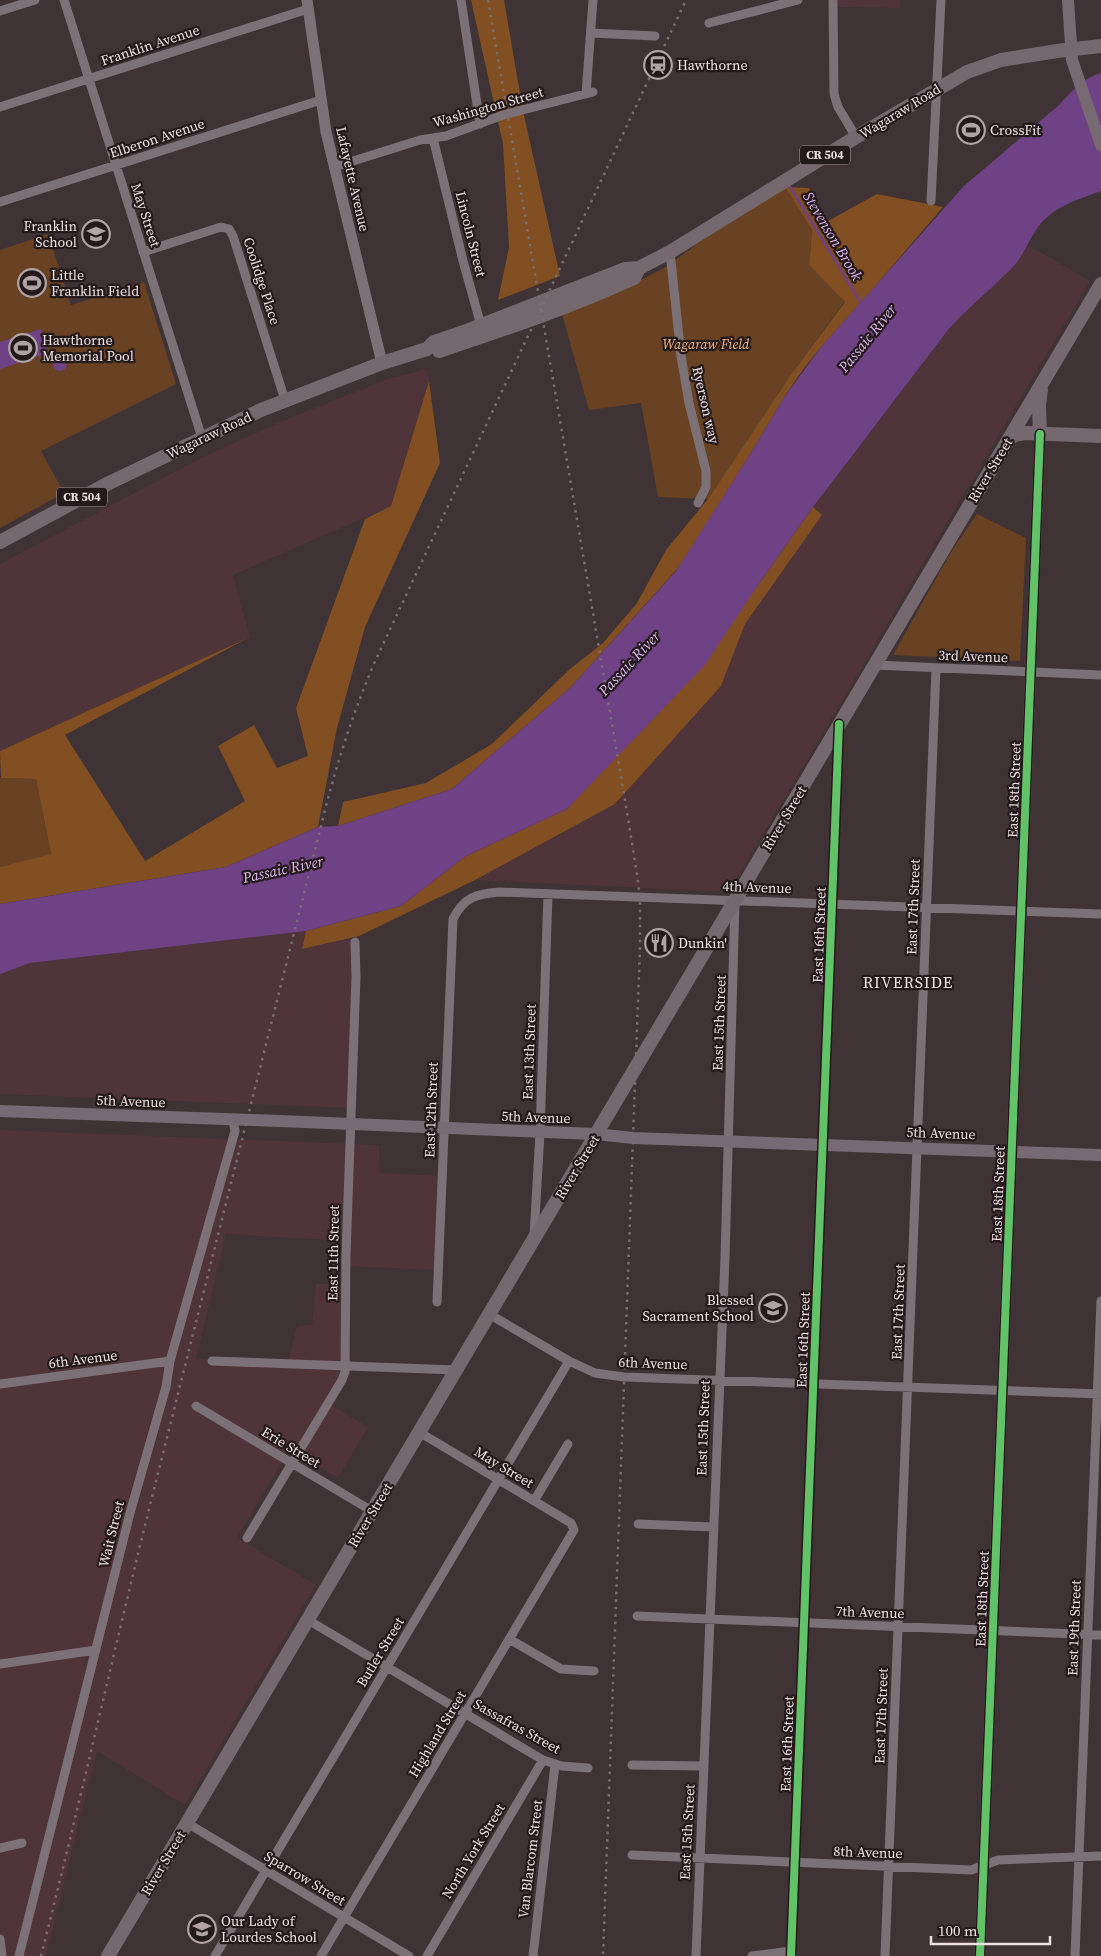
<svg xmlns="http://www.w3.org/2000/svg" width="1101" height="1956" viewBox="0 0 1101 1956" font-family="'Source Serif 4',serif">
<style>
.built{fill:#4f3439}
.green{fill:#684223}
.forest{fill:#814f21}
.water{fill:#6f4285}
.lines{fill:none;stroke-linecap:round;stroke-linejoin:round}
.stream{stroke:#6f4285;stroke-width:2.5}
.minor{stroke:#7d7178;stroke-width:9}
.tertiary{stroke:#7d7178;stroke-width:11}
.secondary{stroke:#776a72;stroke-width:12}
.primary{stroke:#76686f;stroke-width:14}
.rail{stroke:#7a6f73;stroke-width:2.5;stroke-dasharray:2.5 5;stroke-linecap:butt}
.cycleway-casing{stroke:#241a1b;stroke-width:11}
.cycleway{stroke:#61c268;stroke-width:8}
.labels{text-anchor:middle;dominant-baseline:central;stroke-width:4.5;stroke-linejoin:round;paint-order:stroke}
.shield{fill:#241a1b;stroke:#b2a5a7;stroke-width:1}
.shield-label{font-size:12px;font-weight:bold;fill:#efe0e3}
.street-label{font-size:14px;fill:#efe0e3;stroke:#241a1b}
.poi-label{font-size:14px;fill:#efe0e3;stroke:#241a1b;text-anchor:start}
.park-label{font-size:14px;font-style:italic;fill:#f3b888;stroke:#241a1b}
.water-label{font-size:15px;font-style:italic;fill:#dcb5f2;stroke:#241a1b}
.quarter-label{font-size:16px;letter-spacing:1px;fill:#efe0e3;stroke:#241a1b}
</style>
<rect width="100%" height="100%" fill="#3f3336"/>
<path class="built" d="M 837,0 L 900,0 L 900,8 L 836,7 Z
M 1028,245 L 1090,281 L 729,892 L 475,880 L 615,804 L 721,686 L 745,624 L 821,515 L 813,507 L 948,330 L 960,316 L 1017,263 Z
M 427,369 L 429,381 L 391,506 L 233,575 L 250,637 L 0,751 L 0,564 L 199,459 L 280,422 L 388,379 Z
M 306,931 L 302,949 L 359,937 L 352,1108 L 0,1094 L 0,974 L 30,963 Z
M 0,1130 L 379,1145 L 380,1173 L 444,1176 L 439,1270 L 346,1266 L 346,1241 L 226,1234 L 196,1359 L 288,1363 L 297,1326 L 312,1325 L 316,1284 L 345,1284 L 351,1365 L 328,1403 L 368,1427 L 338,1478 L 289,1449 L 237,1538 L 316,1585 L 185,1805 L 97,1751 L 46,1956 L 0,1956 Z"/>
<path class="green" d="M 785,187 L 812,230 L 809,265 L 845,301 L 792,373 L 708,499 L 658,497 L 641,403 L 589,410 L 562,314 L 618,292 L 664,268 L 719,228 Z
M 48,234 L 71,305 L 144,282 L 176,384 L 41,451 L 64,493 L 0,528 L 0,250 Z
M 977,514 L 1026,538 L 1020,661 L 893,655 L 951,552 Z
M 0,778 L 36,779 L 51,855 L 0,867 Z"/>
<path class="forest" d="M 471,0 L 504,0 L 523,111 L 560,276 L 498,300 L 509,247 L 503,144 Z
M 785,187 L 809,188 L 828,221 L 877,194 L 943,207 L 865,298 L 821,347 L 802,371 L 783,399 L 754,448 L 680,566 L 570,688 L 452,789 L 338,826 L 343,802 L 426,783 L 492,744 L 570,669 L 603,643 L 637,603 L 666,550 L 708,499 L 792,373 L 845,302 L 809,265 L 812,230 Z
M 429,381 L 440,463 L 365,627 L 337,728 L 318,827 L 226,867 L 0,904 L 0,867 L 51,854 L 36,779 L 1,778 L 0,751 L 250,637 L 65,735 L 145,861 L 245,801 L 218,746 L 254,725 L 277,768 L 308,756 L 296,708 L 365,519 L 391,506 Z
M 813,507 L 822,515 L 745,624 L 721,686 L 615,804 L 475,880 L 359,936 L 302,949 L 306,931 L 401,906 L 466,856 L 567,809 L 758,585 Z"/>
<path class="water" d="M 1101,73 L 1101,191 C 1077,200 1051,207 1036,230 C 1028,241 1024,255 1014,266 C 993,288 968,307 948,330 L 813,507 L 758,585 L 705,665 L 567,809 L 466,856 L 401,906 L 306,931 L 30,963 L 0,974 L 0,904 L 226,867 L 318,827 L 338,826 L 452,789 L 570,688 L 676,571 L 754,448 L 783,399 L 821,347 L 964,186 L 1059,105 C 1071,92 1083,78 1101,73 Z
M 41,329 L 48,353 L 0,369 L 0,342 Z
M53 364a7 7 0 1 1 14 0a7 7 0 1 1-14 0Z"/>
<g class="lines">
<path class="stream" d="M 789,185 L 861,303"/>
<path class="minor" d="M 64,0 L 202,438
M 461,0 L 480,124
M 833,0 L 834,94 L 838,107 L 856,137
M 0,11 L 35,0
M 709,23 L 798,0
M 591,33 L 655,36
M 586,94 L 593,0
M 0,107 L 308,9
M 433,138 L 463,261 L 482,329
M 334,167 L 420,140 L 446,136 L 503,115 L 593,92
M 931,201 L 941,0
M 0,202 L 321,100
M 143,252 L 221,227 L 229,229 L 233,236 L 285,400
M 670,252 L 681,356 L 689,403 L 706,471 L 706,487 L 698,503
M 874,665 L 1101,675
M 534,1236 L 540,1133 L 548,894
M 437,1302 L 453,919 C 464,897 476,894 499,892 L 1101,914
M 489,1314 L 569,1361 L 595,1373 L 624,1377 L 1101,1394
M 212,1361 L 456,1370
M 0,1384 L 170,1361
M 196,1406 L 372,1511
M 534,1501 L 568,1444
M 638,1524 L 714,1527
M 247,1538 L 342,1380 L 345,1372 L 346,1255 L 356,977 L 355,942
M 637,1616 L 1101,1635
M 308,1620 L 543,1760 L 562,1766 L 588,1768
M 509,1639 L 561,1669 L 594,1671
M 0,1664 L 96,1650
M 632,1765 L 704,1766
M 187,1823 L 409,1956
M 0,1848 L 22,1843
M 632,1855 L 971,1870 L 998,1860 L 1101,1856
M 0,1939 L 2,1956
M 19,1956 L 130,1513 L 166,1387 L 170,1361 L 235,1131 L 233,1120
M 215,1956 L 569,1361
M 321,1956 L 574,1530 L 571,1523 L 419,1432
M 427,1956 L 543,1760
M 533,1956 L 555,1765
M 696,1956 L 725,1258 L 735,901
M 752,1956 L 791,1951
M 791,1956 L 839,727
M 885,1956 L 936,668
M 1075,1956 L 1101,1301"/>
<path class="tertiary" d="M 307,0 L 326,132 L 382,363
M 980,1956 L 1040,434"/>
<path class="secondary" d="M 1068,0 L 1072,60 L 1101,145
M 0,1111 L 252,1120 L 596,1134 L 633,1138 L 1101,1155"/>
<path class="primary" d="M 439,351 C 505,329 571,307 634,278 L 639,268
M 1040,434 L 1039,404 L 1041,390
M 1009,439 L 1014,435 L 1025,433 L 1101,436
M 0,542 L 109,483 L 261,410 L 382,363 L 427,349 L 434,342 L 469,330 L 625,269 L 639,268 L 670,252 L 856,137 L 967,72 L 1001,60 L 1057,51 L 1101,46
M 108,1956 L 1101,284"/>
<path class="rail" d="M 488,0 L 624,794 L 637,874 L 640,898 L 640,947 L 603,1956
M 41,1956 C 80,1803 114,1650 152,1497 L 323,818 C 337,762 354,709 377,657 L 686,0"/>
<defs>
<path id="cycleway" d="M 791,1956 L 839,724
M 980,1956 L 1040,434"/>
</defs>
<use href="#cycleway" class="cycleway-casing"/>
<use href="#cycleway" class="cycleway"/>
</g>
<defs>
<symbol id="station-ring" viewBox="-11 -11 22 22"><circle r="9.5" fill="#241a1b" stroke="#b1a3a6" stroke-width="1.5"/><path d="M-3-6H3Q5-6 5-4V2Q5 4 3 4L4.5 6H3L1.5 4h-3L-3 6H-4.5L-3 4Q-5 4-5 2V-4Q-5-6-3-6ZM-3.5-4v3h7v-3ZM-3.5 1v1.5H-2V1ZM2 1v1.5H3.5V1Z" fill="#b1a3a6"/></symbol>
<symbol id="stadium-ring" viewBox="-11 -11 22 22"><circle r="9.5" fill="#241a1b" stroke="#b1a3a6" stroke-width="1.5"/><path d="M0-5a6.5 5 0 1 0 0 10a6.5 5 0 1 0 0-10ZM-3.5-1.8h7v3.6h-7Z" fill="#b1a3a6"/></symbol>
<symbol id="school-ring" viewBox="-11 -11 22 22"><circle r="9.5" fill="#241a1b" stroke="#b1a3a6" stroke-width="1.5"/><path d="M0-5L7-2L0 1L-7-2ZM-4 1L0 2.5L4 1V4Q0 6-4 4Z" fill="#b1a3a6"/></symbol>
<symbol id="restaurant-ring" viewBox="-11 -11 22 22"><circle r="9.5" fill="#241a1b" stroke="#b1a3a6" stroke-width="1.5"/><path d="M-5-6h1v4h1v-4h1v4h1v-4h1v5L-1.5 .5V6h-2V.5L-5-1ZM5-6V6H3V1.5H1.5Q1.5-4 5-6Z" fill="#b1a3a6"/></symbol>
</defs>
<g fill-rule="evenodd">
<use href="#station-ring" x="642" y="49" width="32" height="32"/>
<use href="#stadium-ring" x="955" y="114" width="32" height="32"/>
<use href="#school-ring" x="80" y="218" width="32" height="32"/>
<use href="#stadium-ring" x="16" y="267" width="32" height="32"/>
<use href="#stadium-ring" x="7" y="332" width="32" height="32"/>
<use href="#restaurant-ring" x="643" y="927" width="32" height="32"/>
<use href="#school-ring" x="757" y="1292" width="32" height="32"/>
<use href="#school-ring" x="186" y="1913" width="32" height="32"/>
</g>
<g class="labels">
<g class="shield">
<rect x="800" y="145.5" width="50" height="19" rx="4"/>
<rect x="57" y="487.5" width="50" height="19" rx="4"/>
</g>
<g class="shield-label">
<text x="825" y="155">CR 504</text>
<text x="82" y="497">CR 504</text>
</g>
<g class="street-label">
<text transform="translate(150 45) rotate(-18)">Franklin Avenue</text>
<text transform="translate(488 107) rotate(-16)">Washington Street</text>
<text transform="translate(900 111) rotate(-31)">Wagaraw Road</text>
<text transform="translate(157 138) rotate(-18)">Elberon Avenue</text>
<text transform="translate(353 179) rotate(77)">Lafayette Avenue</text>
<text transform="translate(146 215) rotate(72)">May Street</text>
<text transform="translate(471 234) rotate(76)">Lincoln Street</text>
<text transform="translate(262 281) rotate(72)">Coolidge Place</text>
<text transform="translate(706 405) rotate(77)">Ryerson way</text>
<text transform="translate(209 435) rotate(-25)">Wagaraw Road</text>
<text transform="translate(990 470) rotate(-59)">River Street</text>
<text transform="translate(973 656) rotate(2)">3rd Avenue</text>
<text transform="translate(1014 790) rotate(-88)">East 18th Street</text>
<text transform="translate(784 818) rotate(-59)">River Street</text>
<text transform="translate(757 887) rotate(2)">4th Avenue</text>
<text transform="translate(913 907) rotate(-88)">East 17th Street</text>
<text transform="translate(819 935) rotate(-88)">East 16th Street</text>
<text transform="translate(719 1023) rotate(-88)">East 15th Street</text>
<text transform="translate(529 1052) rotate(-88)">East 13th Street</text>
<text transform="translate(131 1101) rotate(2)">5th Avenue</text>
<text transform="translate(431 1110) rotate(-88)">East 12th Street</text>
<text transform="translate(536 1117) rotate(2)">5th Avenue</text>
<text transform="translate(941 1133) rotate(2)">5th Avenue</text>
<text transform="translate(577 1167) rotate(-59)">River Street</text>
<text transform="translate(998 1194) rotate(-88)">East 18th Street</text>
<text transform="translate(333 1253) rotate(-89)">East 11th Street</text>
<text transform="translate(898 1312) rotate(-88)">East 17th Street</text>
<text transform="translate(803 1340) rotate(-88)">East 16th Street</text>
<text transform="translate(83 1359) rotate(-7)">6th Avenue</text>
<text transform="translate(653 1363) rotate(2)">6th Avenue</text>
<text transform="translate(703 1428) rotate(-88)">East 15th Street</text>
<text transform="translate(291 1447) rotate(31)">Erie Street</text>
<text transform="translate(504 1467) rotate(31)">May Street</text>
<text transform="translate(370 1515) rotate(-59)">River Street</text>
<text transform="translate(111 1534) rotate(-76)">Wait Street</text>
<text transform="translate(982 1599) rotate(-88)">East 18th Street</text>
<text transform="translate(870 1612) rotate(2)">7th Avenue</text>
<text transform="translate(1074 1628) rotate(-88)">East 19th Street</text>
<text transform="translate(380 1652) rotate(-59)">Butler Street</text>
<text transform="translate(881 1716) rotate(-88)">East 17th Street</text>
<text transform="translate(517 1726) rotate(29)">Sassafras Street</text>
<text transform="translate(437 1734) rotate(-59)">Highland Street</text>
<text transform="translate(787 1744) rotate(-88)">East 16th Street</text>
<text transform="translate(687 1832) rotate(-87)">East 15th Street</text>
<text transform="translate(473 1851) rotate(-59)">North York Street</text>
<text transform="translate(868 1852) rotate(2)">8th Avenue</text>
<text transform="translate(530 1859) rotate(-83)">Van Blarcom Street</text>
<text transform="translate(163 1863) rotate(-59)">River Street</text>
<text transform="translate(305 1878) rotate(31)">Sparrow Street</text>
</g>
<g class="poi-label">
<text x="677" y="65">Hawthorne</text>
<text x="990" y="130">CrossFit</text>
<text x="77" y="226" text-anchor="end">Franklin<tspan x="77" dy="16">School</tspan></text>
<text x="51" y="275">Little<tspan x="51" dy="16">Franklin Field</tspan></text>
<text x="42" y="340">Hawthorne<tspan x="42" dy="16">Memorial Pool</tspan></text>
<text x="678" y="943">Dunkin'</text>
<text x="754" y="1300" text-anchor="end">Blessed<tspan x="754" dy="16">Sacrament School</tspan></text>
<text x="221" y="1921">Our Lady of<tspan x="221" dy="16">Lourdes School</tspan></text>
</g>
<g class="park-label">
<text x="706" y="344">Wagaraw Field</text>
</g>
<g class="water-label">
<text transform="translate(833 236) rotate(59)">Stevenson Brook</text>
<text transform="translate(867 338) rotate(-51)">Passaic River</text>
<text transform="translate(629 663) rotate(-47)">Passaic River</text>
<text transform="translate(283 869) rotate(-12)">Passaic River</text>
</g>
<g class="quarter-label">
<text x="908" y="982">RIVERSIDE</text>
</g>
</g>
<path d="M931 1936v8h119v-8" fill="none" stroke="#efe0e3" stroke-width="2.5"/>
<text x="938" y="1936" font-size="15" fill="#efe0e3" stroke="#241a1b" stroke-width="4" paint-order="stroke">100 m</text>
</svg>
